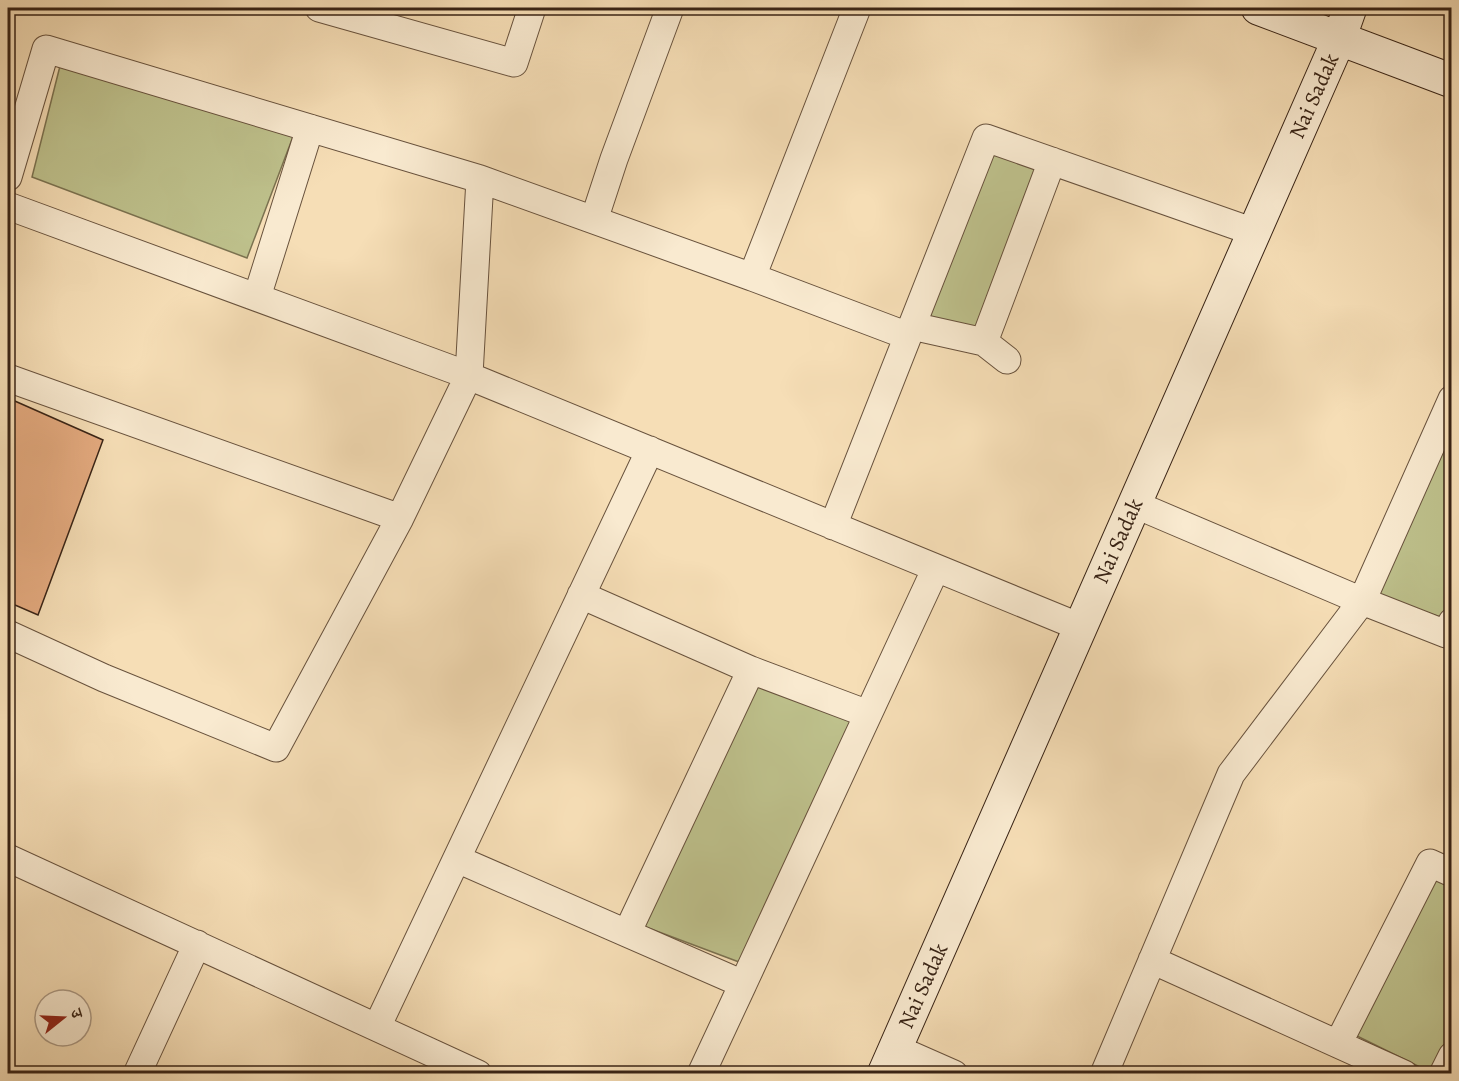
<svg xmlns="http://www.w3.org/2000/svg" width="1459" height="1081" viewBox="0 0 1459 1081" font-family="Alegreya,'Noto Serif Devanagari',serif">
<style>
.green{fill:#bec18c;stroke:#7b7250;stroke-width:1.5}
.building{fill:#e4aa7f;stroke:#382315;stroke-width:1.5}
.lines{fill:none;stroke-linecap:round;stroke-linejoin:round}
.street-casing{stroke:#68523d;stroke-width:29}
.secondary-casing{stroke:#382315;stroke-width:35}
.street{stroke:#f9ead0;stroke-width:27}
.secondary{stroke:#f9ead0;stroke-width:33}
.labels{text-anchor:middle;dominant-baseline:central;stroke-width:5;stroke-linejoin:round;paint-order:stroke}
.street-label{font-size:22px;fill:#382315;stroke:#f9ead0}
</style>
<rect width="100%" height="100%" fill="#f6deb6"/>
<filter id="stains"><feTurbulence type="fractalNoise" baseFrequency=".00333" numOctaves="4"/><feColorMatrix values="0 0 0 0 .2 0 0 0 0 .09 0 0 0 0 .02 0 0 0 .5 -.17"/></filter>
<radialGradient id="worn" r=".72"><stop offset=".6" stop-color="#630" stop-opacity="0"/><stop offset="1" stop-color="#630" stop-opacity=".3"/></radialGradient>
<path class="green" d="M 60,66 L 294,134 L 247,258 L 32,177 Z
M 992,150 L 1039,168 L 979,331 L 924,319 Z
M 1451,423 L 1451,600 L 1443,618 L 1376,595 Z
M 756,686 L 852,720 L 739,962 L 643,926 Z
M 1437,877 L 1451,883 L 1451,1033 L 1432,1073 L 1355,1035 Z"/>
<path class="building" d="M 8,398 L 103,440 L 38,615 L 8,602 Z"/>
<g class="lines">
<defs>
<path id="street" d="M 319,8 L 514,63 L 532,8
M 857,8 L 752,277 L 908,336
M 8,177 L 46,49 L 480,179 L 469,375 L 400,518 L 276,748 L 104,678 L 8,634
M 480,179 L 752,277
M 8,206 L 454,370 L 1080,627
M 594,220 L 614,159 L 670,8
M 257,297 L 310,128
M 912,326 L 984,342 L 1052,161
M 984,342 L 1007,360
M 8,378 L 400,518
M 1134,504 L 1362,601 L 1452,399
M 833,526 L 986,138 L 1254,232
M 581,595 L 751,670
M 8,858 L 478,1074
M 457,859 L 743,984 L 701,1074
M 627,933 L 751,670 L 868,714
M 1152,960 L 1404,1074
M 743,984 L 936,568
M 377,1027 L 650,450
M 1338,1044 L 1430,863 L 1452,873
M 895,1048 L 954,1074
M 137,1074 L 197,944
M 1104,1074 L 1231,774 L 1362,601 L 1446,634 L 1452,622
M 1443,1074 L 1452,1056"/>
<path id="secondary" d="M 1258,8 L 1452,81
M 884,1074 L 1339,39 L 1350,8"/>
</defs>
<use href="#street" class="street-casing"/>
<use href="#secondary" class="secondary-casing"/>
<use href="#street" class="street"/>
<use href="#secondary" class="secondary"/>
</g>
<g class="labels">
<g class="street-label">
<text transform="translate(1314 96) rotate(-66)">Nai Sadak</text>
<text transform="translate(1118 541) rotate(-66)">Nai Sadak</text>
<text transform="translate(923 986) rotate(-66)">Nai Sadak</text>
</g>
</g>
<rect width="1459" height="1081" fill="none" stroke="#f6deb6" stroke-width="30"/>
<rect x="9" y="9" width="1441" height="1063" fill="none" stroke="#382315" stroke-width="3"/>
<rect x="15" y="15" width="1429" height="1051" fill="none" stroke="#382315" stroke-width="1.5"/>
<g transform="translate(63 1018) rotate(72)"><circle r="28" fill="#f9ead0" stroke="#ac9a85" stroke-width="1.5"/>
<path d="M0-4.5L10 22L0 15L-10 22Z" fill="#8f2418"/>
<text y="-9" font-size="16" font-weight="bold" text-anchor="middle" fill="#382315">उ</text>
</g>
<rect width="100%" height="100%" filter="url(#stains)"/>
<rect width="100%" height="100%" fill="url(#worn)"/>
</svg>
